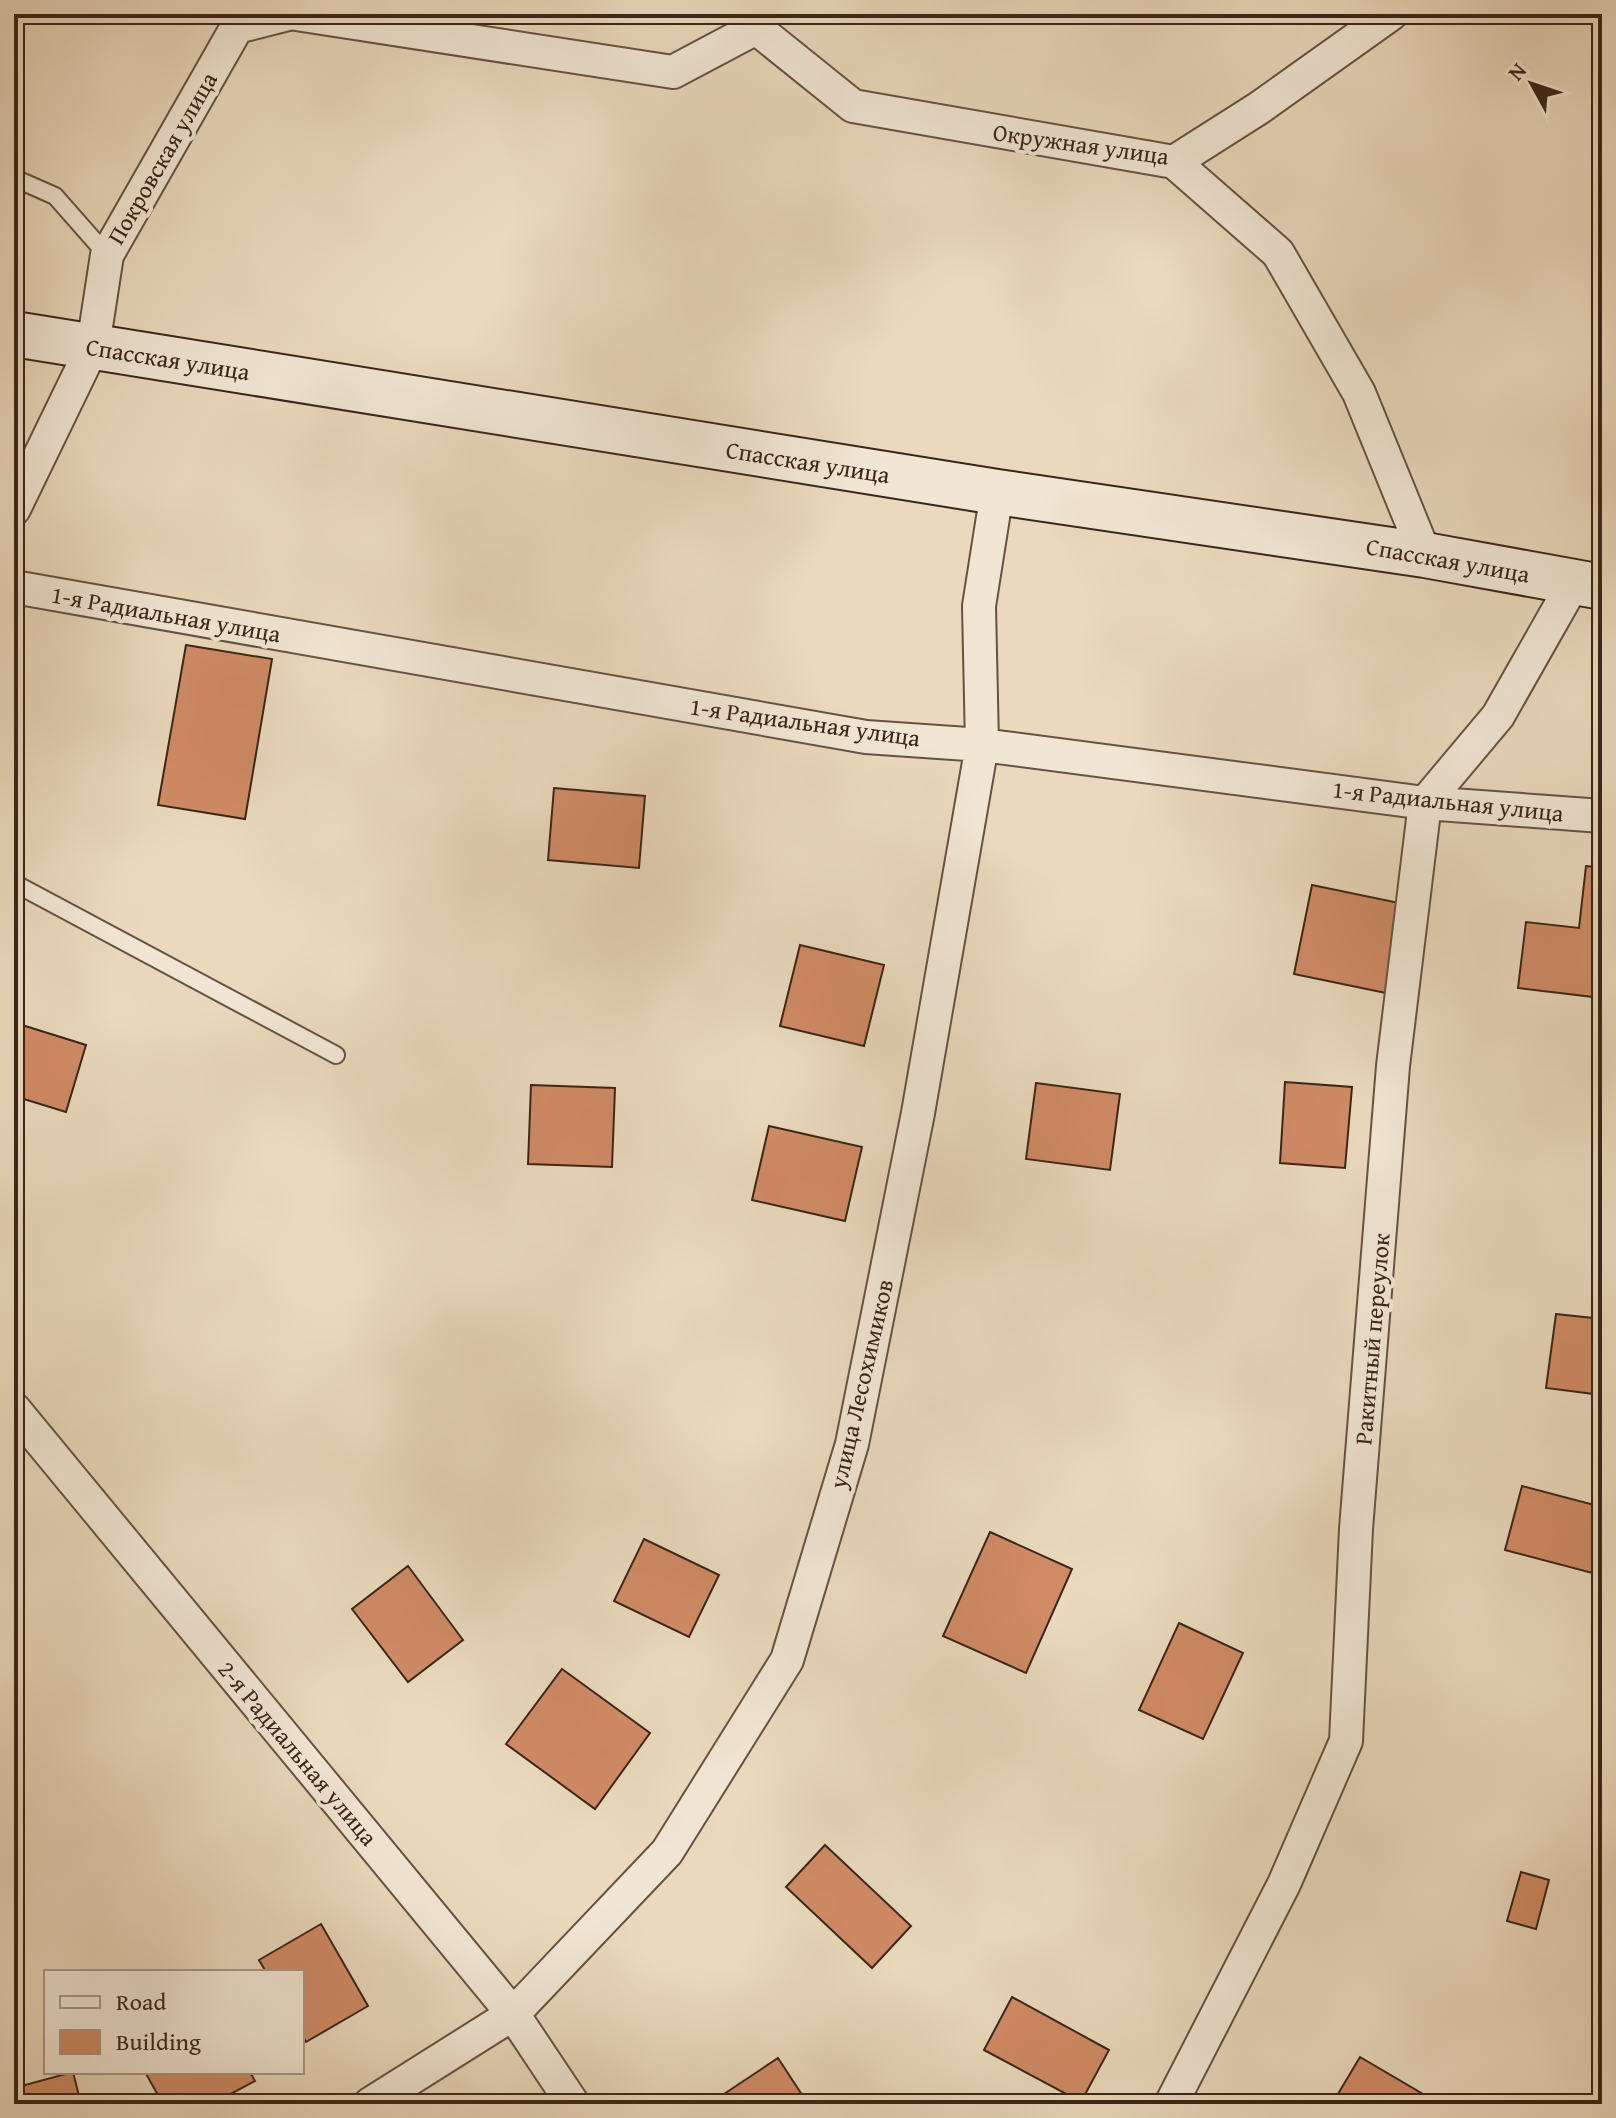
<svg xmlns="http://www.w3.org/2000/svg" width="1616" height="2118" viewBox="0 0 1616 2118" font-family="'Gentium Book Plus',serif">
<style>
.building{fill:#d08b66;stroke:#3b2518;stroke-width:2}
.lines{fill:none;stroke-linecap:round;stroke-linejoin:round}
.lane-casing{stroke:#675241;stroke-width:20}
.street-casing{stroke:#675241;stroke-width:36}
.secondary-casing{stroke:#3b2518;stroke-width:48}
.lane{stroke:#f1e6d4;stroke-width:16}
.street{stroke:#f1e6d4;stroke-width:32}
.secondary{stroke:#f1e6d4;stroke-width:44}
.labels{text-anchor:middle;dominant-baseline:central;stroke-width:8;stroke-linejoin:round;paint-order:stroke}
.street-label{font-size:24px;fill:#3b2518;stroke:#f1e6d4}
</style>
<rect width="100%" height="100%" fill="#ead9bd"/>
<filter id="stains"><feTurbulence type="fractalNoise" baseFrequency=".0025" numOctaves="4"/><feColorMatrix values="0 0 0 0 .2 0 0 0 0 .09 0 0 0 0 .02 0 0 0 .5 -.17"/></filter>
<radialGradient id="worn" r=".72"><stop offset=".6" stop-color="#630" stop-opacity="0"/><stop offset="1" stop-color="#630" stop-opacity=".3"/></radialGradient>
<path class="building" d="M 186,645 L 272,659 L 245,819 L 158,805 Z
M 554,788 L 645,796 L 639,868 L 548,860 Z
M 1586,866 L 1602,868 L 1602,998 L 1518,988 L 1526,922 L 1579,928 Z
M 1312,885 L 1404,904 L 1386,993 L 1294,974 Z
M 800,945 L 884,965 L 864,1046 L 780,1026 Z
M 22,1025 L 86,1045 L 66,1112 L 14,1096 L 14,1051 Z
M 1285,1082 L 1352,1087 L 1345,1168 L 1280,1163 Z
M 1036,1083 L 1120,1094 L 1110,1170 L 1026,1159 Z
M 531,1085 L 615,1088 L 612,1167 L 528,1164 Z
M 769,1126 L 862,1147 L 845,1221 L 752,1200 Z
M 1556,1314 L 1602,1319 L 1602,1395 L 1546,1388 Z
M 1522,1486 L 1602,1507 L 1600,1575 L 1505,1550 Z
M 990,1532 L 1072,1569 L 1026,1673 L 943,1636 Z
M 644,1539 L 719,1575 L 689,1637 L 614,1601 Z
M 408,1566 L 463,1640 L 408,1682 L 352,1609 Z
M 1179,1623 L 1243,1653 L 1203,1739 L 1139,1710 Z
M 562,1669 L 650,1733 L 595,1809 L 506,1744 Z
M 825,1845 L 911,1926 L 872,1968 L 786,1887 Z
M 1521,1872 L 1549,1880 L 1536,1929 L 1507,1921 Z
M 321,1924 L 368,2006 L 306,2042 L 302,2035 L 302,1972 L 266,1972 L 259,1960 Z
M 1012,1997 L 1109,2050 L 1081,2102 L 984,2050 Z
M 1360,2057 L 1433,2100 L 1431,2104 L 1332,2104 Z
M 778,2058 L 808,2104 L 709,2104 Z
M 73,2072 L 81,2104 L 14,2104 L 14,2088 Z
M 145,2072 L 250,2072 L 255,2081 L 212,2104 L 163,2104 Z"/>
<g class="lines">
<defs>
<path id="lane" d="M 14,178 L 55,196 L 107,255
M 14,883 L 336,1055"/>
<path id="street" d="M 296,14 L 673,72 L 756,28 L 758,14
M 756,28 L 853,106 L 1174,162 L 1259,108 L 1391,14
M 1174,162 L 1278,253 L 1359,393 L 1425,555
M 14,509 L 93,346 L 107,255 L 237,27 L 288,14
M 14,587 L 866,737 L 982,745 L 1425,803 L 1602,816
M 14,1409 L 513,2014 L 573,2104
M 370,2104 L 513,2014 L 667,1852 L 787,1660 L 852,1444 L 918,1113 L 982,745 L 979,606 L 997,492
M 1171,2104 L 1284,1884 L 1346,1741 L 1356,1529 L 1393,1066 L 1425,803 L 1498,716 L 1574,582"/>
<path id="secondary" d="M 14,334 L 997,492 L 1425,555 L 1602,587"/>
</defs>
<use href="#lane" class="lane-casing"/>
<use href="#street" class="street-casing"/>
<use href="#secondary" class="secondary-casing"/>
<use href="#lane" class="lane"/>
<use href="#street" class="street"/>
<use href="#secondary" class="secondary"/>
</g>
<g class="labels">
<g class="street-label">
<text transform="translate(1081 144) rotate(8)">Окружная улица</text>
<text transform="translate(162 158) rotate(-60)">Покровская улица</text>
<text transform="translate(168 359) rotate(9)">Спасская улица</text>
<text transform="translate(808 462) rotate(9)">Спасская улица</text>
<text transform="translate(1448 560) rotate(10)">Спасская улица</text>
<text transform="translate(166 614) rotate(10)">1-я Радиальная улица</text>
<text transform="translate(805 722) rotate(8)">1-я Радиальная улица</text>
<text transform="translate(1448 801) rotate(6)">1-я Радиальная улица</text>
<text transform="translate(1372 1339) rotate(-85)">Ракитный переулок</text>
<text transform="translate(861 1384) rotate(-77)">улица Лесохимиков</text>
<text transform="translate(298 1753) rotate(50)">2-я Радиальная улица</text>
</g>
</g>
<rect width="1616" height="2118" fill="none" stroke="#ead9bd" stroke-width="48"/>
<rect x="16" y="16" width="1584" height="2086" fill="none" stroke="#3b2518" stroke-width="4"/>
<rect x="24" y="24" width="1568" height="2070" fill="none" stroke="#3b2518" stroke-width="2"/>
<rect x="44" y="1970" width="260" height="104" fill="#f1e6d4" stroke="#a89989" stroke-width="2"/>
<rect x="60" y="1996" width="40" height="12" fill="#f1e6d4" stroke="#a89989" stroke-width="2"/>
<text x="116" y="2010" font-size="24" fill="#3b2518">Road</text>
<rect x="60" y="2030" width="40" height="24" fill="#d08b66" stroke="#a89989" stroke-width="2"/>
<text x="116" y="2050" font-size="24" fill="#3b2518">Building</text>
<g transform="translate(1532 84) rotate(310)" stroke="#f1e6d4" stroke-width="6" paint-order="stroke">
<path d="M0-6L14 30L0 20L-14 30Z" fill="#3b2518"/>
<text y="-12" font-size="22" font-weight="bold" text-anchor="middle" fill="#3b2518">N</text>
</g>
<rect width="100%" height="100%" filter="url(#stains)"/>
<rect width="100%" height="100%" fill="url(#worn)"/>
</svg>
